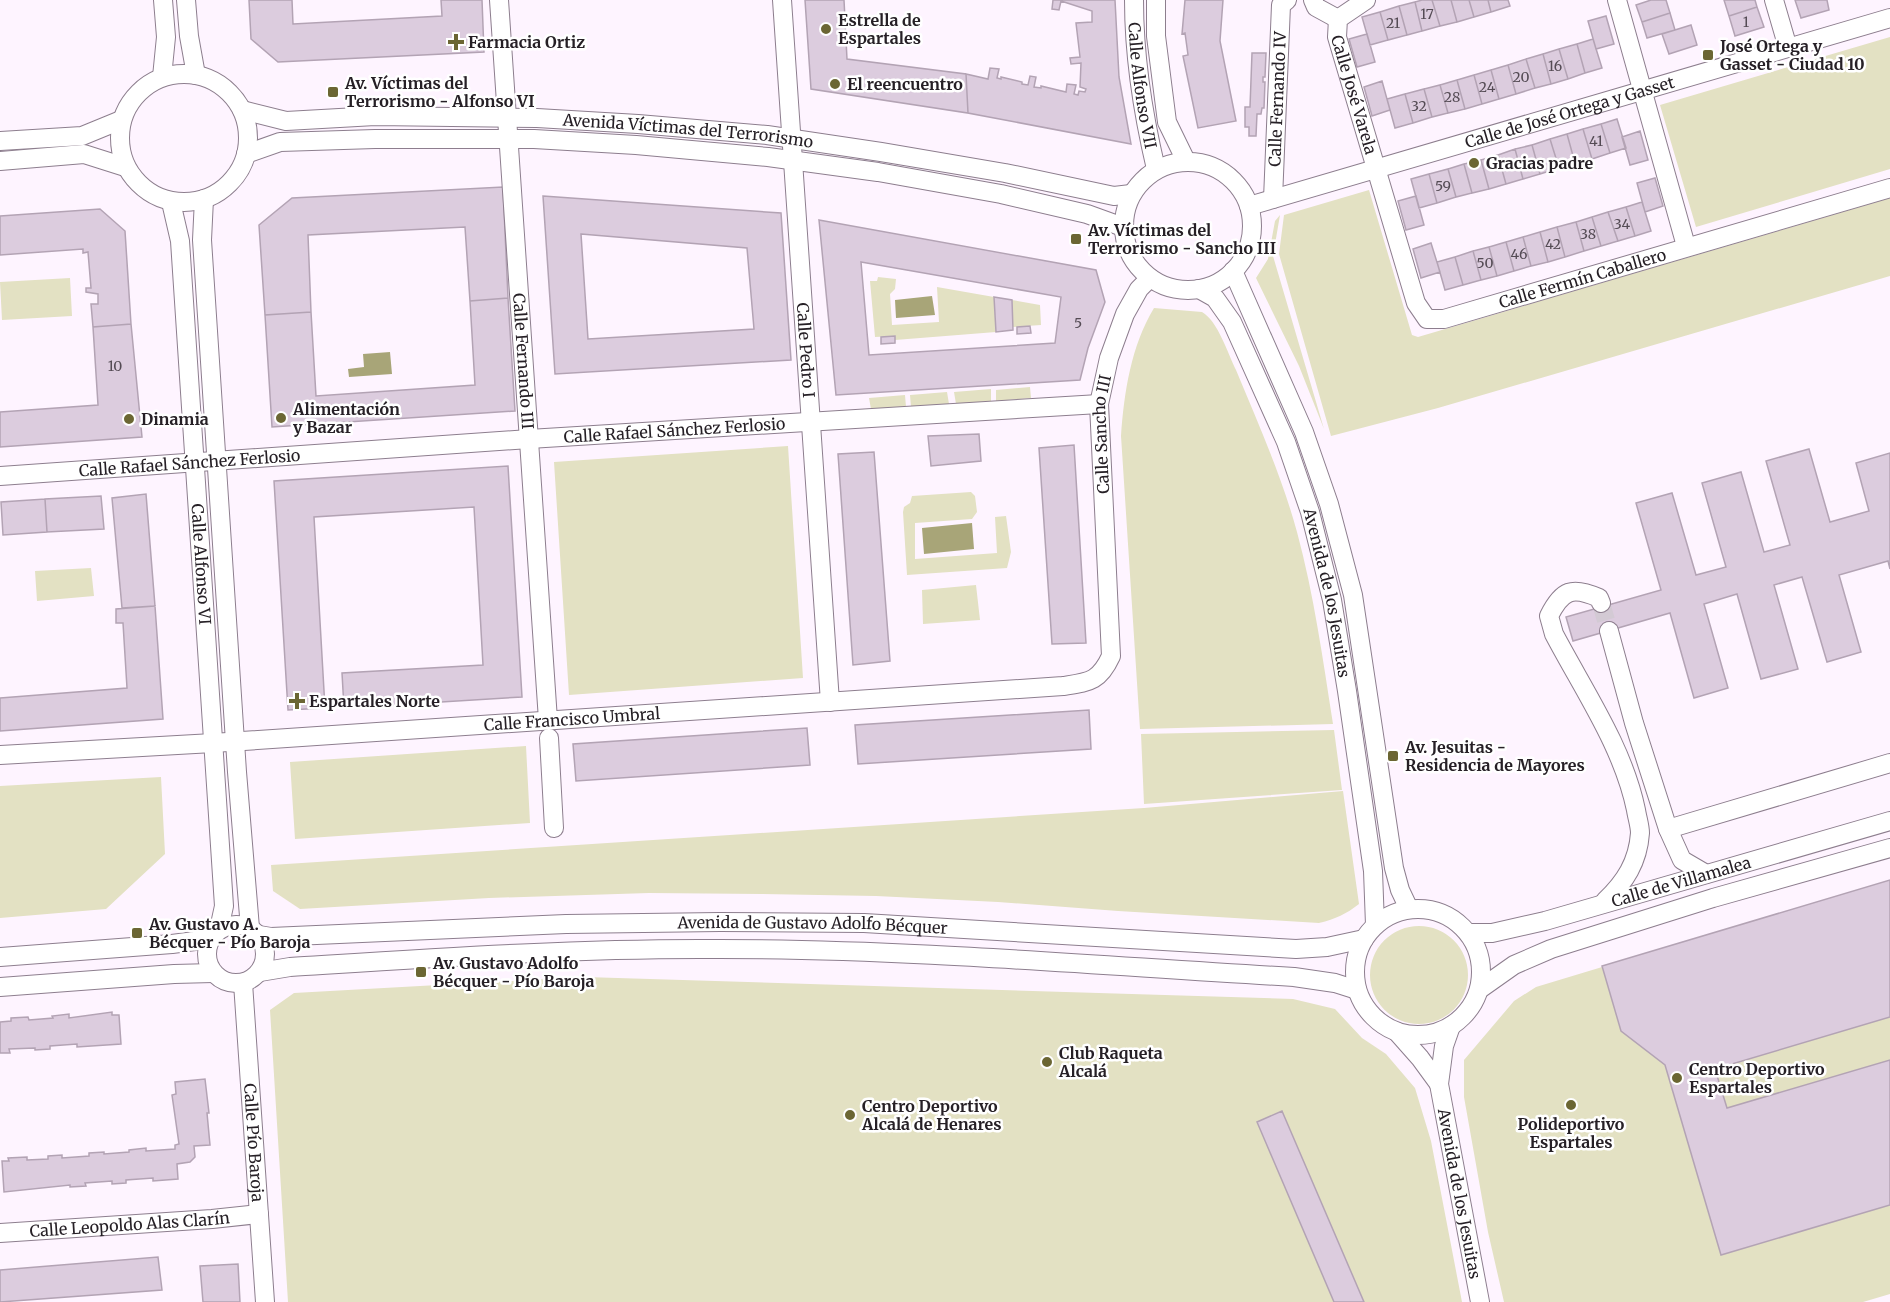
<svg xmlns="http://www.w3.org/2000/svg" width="1890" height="1302" viewBox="0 0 1890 1302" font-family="Merriweather,serif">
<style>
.green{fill:#e3e1c3}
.water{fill:#a8a578}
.building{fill:#dcccde;stroke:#b3a3b4;stroke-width:1.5;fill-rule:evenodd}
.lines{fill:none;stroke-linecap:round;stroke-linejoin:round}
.minor-tunnel{stroke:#d3cad4;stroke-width:18;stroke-dasharray:18 9;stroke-linecap:butt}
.minor-casing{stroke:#8d7e8e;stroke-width:20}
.minor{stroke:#fff;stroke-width:18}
.poi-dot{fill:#6b6633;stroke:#fff;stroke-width:2}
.labels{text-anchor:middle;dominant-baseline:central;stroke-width:5;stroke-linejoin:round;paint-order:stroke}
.number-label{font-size:14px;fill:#544b54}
.poi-label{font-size:16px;font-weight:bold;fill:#262026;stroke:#fff;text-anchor:start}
.street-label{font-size:16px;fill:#262026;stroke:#fff}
</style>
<rect width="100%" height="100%" fill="#fef4ff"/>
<path class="green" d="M 1890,37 L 1890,169 L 1696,227 L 1660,105 Z
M 1369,190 L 1412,335 L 1418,337 L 1890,198 L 1890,276 L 1438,408 L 1331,436 L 1279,254 L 1284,215 Z
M 1280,215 L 1273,256 L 1324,429 L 1299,366 L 1256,278 L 1268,259 L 1275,221 Z
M 878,277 L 896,279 L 895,289 L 890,294 L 892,325 L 939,322 L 937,287 L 994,297 L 996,332 L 895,340 L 895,336 L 875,337 L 870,281 L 877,281 Z
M 70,278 L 72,316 L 2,320 L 0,282 Z
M 1012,300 L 1040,305 L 1041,325 L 1013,327 Z
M 1154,308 L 1202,312 C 1218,321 1228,354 1236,370 C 1258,423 1282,477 1297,532 C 1314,595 1323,660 1333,724 L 1140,729 L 1121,436 C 1124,393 1131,346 1154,308 Z
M 1030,387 L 1031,398 L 996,401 L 996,390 Z
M 991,389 L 991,401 L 956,404 L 954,392 Z
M 947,392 L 949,404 L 911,407 L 910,395 Z
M 905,395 L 906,407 L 871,409 L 869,398 Z
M 788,446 L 803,678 L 569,695 L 554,462 Z
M 971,492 L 975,496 L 977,512 L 972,519 L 915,523 L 915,559 L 997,553 L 995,517 L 1006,516 L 1011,552 L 1007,568 L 907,575 L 903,512 L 904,507 L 910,503 L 912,496 Z
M 91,568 L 94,596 L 37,601 L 35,571 Z
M 976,585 L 980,620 L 923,624 L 922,590 Z
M 1334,730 L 1342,790 L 1144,804 L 1141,734 Z
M 526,746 L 530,823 L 295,839 L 290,762 Z
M 161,777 L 165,854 L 106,909 L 0,918 L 0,786 Z
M 1343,791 L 1359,904 C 1346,914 1336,919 1319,923 L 1118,911 L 998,902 L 876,896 L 762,894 L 649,893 L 489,898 L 300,909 L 273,891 L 271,865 L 1144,808 Z
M 1890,880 L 1890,1294 L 1863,1302 L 1504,1302 L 1488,1232 L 1464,1097 L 1464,1060 L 1514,1001 L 1536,987 Z
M1370 975a49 49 0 1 1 98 0a49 49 0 1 1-98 0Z
M 585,977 L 1293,999 L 1335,1009 L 1362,1038 L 1386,1054 L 1415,1088 L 1431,1141 L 1462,1302 L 288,1302 L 270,1010 L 294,993 Z"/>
<path class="water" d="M 932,296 L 935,315 L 896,318 L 895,300 Z
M 390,352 L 392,374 L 349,377 L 348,369 L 364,367 L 363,354 Z
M 972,523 L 974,549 L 924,554 L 922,528 Z"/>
<path class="building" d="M 249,0 L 292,0 L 293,24 L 442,16 L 441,0 L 482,0 L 484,52 L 278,62 L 251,39 Z
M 805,0 L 844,0 L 847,59 L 966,74 L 968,113 L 811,89 Z
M 1053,0 L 1115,0 L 1119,77 L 1131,144 L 968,113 L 966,74 L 988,79 L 990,68 L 999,69 L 997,78 L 1001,79 L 1001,77 L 1022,82 L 1022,84 L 1028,85 L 1030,76 L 1036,77 L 1034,87 L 1041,88 L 1041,86 L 1066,92 L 1067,84 L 1076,85 L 1074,94 L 1078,95 L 1079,91 L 1085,92 L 1086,89 L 1080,87 L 1081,63 L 1071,64 L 1070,58 L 1080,57 L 1076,23 L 1092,22 L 1092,11 L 1061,1 L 1059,10 L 1052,9 Z
M 1185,0 L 1223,0 L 1220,41 L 1236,121 L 1198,128 L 1183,56 L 1188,55 L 1185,33 L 1182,34 Z
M 1422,0 L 1432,0 L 1440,26 L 1422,31 L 1415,2 Z
M 1432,0 L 1451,0 L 1457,22 L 1440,26 Z
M 1451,0 L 1469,0 L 1474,17 L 1457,22 Z
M 1469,0 L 1488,0 L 1491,12 L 1474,17 Z
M 1488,0 L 1508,0 L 1510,6 L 1491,12 Z
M 1651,0 L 1666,0 L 1670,13 L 1642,22 L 1636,5 Z
M 1724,0 L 1755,0 L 1757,7 L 1729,16 Z
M 1795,0 L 1827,0 L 1829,10 L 1801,18 Z
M 1415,2 L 1422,31 L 1407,35 L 1399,6 Z
M 1399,6 L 1407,35 L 1388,40 L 1380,12 Z
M 1757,7 L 1764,27 L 1735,36 L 1729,16 Z
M 1380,12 L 1388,40 L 1370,45 L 1362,17 Z
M 1670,13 L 1675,30 L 1647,38 L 1642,22 Z
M 1606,16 L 1614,44 L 1596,49 L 1588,21 Z
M 1691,25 L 1697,45 L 1669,54 L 1662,34 Z
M 1367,34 L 1375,62 L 1357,67 L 1349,39 Z
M 1593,39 L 1602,68 L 1585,73 L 1577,44 Z
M 1577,44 L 1585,73 L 1568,79 L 1559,49 Z
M 1559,49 L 1568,79 L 1551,84 L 1543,54 Z
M 1252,53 L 1266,53 L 1265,77 L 1263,77 L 1263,82 L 1265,82 L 1264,108 L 1262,108 L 1261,114 L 1257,114 L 1256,136 L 1249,136 L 1249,127 L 1245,127 L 1245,107 L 1250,107 Z
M 1543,54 L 1551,84 L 1535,88 L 1526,59 Z
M 1526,59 L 1535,88 L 1516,94 L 1508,65 Z
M 1508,65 L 1516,94 L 1499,99 L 1491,70 Z
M 1491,70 L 1499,99 L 1482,104 L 1474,75 Z
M 1474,75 L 1482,104 L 1465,109 L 1457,80 Z
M 1457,80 L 1465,109 L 1448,113 L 1440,85 Z
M 1382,81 L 1390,110 L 1372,116 L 1364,87 Z
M 1440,85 L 1448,113 L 1432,117 L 1424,89 Z
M 1424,89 L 1432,117 L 1413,123 L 1405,94 Z
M 1405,94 L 1413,123 L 1395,128 L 1387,99 Z
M 1617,119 L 1626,148 L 1610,153 L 1601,124 Z
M 1601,124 L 1610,153 L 1592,159 L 1583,129 Z
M 1583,129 L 1592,159 L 1575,163 L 1567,134 Z
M 1640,131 L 1648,160 L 1630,165 L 1622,137 Z
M 1567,134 L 1575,163 L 1559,168 L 1550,139 Z
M 1550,139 L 1559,168 L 1540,174 L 1532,145 Z
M 1532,145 L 1540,174 L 1523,179 L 1515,149 Z
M 1515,149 L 1523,179 L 1506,184 L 1498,155 Z
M 1498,155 L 1506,184 L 1489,189 L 1481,160 Z
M 1481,160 L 1489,189 L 1472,193 L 1464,164 Z
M 1464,164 L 1472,193 L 1456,197 L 1448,169 Z
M 1448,169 L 1456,197 L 1437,203 L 1429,174 Z
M 1429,174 L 1437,203 L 1419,208 L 1411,179 Z
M 1655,178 L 1663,206 L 1645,212 L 1637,183 Z
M 503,187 L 508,298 L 470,301 L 465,227 L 308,235 L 311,312 L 265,315 L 259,225 L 292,198 Z
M 543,196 L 781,213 L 791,360 L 555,374 ZM 581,234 L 747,248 L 754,329 L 588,339 Z
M 1416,196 L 1424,225 L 1406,230 L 1398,201 Z
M 1642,202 L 1651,231 L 1635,236 L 1626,207 Z
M 1626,207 L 1635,236 L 1618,241 L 1608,212 Z
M 100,209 L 125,231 L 131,324 L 93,327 L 91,304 L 98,304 L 98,294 L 86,292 L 86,288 L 91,288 L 88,252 L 83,253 L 83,249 L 0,255 L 0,216 Z
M 1608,212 L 1618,241 L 1601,246 L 1592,217 Z
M 1592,217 L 1601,246 L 1584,251 L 1576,222 Z
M 819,220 L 1096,270 L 1105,302 L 1088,348 L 1080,380 L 836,395 ZM 861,262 L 1061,297 L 1055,343 L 869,355 Z
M 1576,222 L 1584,251 L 1565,257 L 1557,227 Z
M 1557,227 L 1565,257 L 1548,262 L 1540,232 Z
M 1540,232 L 1548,262 L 1531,266 L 1523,237 Z
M 1523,237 L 1531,266 L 1514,271 L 1506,242 Z
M 1506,242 L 1514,271 L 1497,276 L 1489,247 Z
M 1431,243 L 1440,272 L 1421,278 L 1413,249 Z
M 1489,247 L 1497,276 L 1481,280 L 1473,251 Z
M 1473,251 L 1481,280 L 1463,285 L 1455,257 Z
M 1455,257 L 1463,285 L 1445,290 L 1437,262 Z
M 994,297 L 1012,300 L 1013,330 L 996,332 Z
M 508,298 L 515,411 L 272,427 L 265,315 L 311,312 L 316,396 L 475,385 L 470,301 Z
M 131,324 L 142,437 L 0,447 L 0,412 L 98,405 L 93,327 Z
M 1030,326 L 1031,333 L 1017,334 L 1017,327 Z
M 895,336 L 895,343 L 881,344 L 881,337 Z
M 979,434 L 981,461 L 931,466 L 928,436 Z
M 1074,445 L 1086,643 L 1052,644 L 1039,448 Z
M 1809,449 L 1830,522 L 1869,511 L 1856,463 L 1890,453 L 1890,569 L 1888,561 L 1839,575 L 1861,652 L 1827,662 L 1802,577 L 1774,585 L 1798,669 L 1761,679 L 1737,594 L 1704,604 L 1728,688 L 1694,698 L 1670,613 L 1573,641 L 1566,617 L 1661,590 L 1636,503 L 1672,493 L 1696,575 L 1726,567 L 1702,483 L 1741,472 L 1764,552 L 1790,545 L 1766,461 Z
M 874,452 L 890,661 L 853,665 L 838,454 Z
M 508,466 L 522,697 L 344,708 L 342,673 L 483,665 L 474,507 L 314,517 L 325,708 L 288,710 L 274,481 Z
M 146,494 L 155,606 L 122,608 L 112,498 Z
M 101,496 L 104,529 L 47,532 L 45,499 Z
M 45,499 L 47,532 L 3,535 L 1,502 Z
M 155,606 L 163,719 L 0,731 L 0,698 L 127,688 L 123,623 L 116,623 L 116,609 Z
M 1089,710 L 1091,749 L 858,764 L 855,725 Z
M 807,728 L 810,765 L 576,781 L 573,744 Z
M 1890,880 L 1890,1017 L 1715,1069 L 1727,1108 L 1890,1060 L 1890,1205 L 1721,1255 L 1665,1065 L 1621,1031 L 1602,966 Z
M 112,1012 L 112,1015 L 119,1015 L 121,1044 L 77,1047 L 77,1044 L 50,1046 L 50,1049 L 35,1050 L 35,1048 L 9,1049 L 10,1053 L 0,1053 L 0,1022 L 11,1021 L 11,1018 L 28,1017 L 29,1020 L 53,1018 L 52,1016 L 69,1014 L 69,1018 Z
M 205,1079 L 209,1113 L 207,1113 L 210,1145 L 194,1146 L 195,1157 L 190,1162 L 177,1164 L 178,1179 L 153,1181 L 153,1178 L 126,1180 L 126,1183 L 112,1184 L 112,1181 L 85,1183 L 86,1186 L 70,1187 L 70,1185 L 4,1192 L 2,1161 L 9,1161 L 8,1158 L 27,1157 L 27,1160 L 48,1159 L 48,1156 L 62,1155 L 62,1158 L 89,1156 L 89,1153 L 104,1152 L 104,1154 L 129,1152 L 129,1150 L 146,1148 L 146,1151 L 175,1149 L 175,1145 L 179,1144 L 172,1095 L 176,1094 L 175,1082 Z
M 1282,1111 L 1364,1302 L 1334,1302 L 1257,1122 Z
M 158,1257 L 162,1290 L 0,1302 L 0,1270 Z
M 238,1264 L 240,1302 L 203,1302 L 200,1266 Z"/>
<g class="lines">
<path class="minor-tunnel" d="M 1601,603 L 1609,631"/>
<defs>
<g id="minor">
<path d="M 186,0 L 189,36 L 196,75"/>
<path id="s1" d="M 499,0 L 548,720"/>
<path id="s2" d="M 782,0 L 830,702"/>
<path id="s3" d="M 1134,0 C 1134,57 1143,114 1156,169"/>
<path d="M 1156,0 L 1156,36 L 1167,122 L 1186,161"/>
<path d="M 1313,0 L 1316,7 L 1338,19"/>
<path id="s4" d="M 1366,0 L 1338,19 L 1337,37 L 1416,303 L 1427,319 L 1444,319 L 1890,188"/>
<path d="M 1617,0 L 1686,246"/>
<path d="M 1774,0 L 1788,48"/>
<circle cx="184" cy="138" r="64"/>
<path d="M 162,77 L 166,37 L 163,0"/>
<path id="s5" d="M 242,110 L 286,121 L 375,116 L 537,118 L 638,124 L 767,135 L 881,152 L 1005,173 L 1114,196 L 1131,194"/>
<path d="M 0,141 L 82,136 L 121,120"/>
<path d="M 246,154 L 280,142 L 375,139 L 534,139 L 636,145 L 768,157 L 878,172 L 1001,194 L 1087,214 L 1123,227"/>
<path d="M 0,161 L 84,154 L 125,167"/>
<circle cx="1188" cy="226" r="64"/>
<path d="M 204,199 L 202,240 L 237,772 L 250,928"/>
<path id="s6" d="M 1273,199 L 1281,5 L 1287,0"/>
<path id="s7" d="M 171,202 L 180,241 L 224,906 L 219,929"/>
<path id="s8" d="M 1249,206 L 1890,18"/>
<path d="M 1233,271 L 1304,432 L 1329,504 L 1353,595 L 1394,868 L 1400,890 L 1409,909"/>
<path id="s9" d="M 1199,289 L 1215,298 L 1232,322 L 1286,442 L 1310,512 L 1332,600 L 1347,691 L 1373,871 L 1375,925"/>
<path id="s10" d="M 0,476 L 529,439 L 1099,404"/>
<path d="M 1601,603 L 1599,598 C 1572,586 1562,590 1549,616 L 1554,634 C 1584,691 1623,747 1636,810 C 1637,817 1640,826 1640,833 C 1638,862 1625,882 1605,901"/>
<path d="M 1609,631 L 1634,723 L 1668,829 L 1682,860 L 1706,874"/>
<path d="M 549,738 L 554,828"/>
<path id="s11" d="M 0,755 L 213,743 L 1063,686 C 1089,682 1099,682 1111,656 L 1099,404 L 1109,358 L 1125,314 L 1139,289 L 1150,278"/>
<path d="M 1668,829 L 1890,763"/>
<circle cx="1418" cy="972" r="63"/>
<circle cx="236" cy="954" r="29"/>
<path id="s12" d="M 1469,933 L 1492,933 L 1545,921 L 1890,821"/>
<path id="s13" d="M 259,935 L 271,937 L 566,924 L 720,922 L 864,923 L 1296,949 L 1327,947 L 1364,939"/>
<path d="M 0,957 L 172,944 L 210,939"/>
<path d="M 260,972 L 290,967 C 433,958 576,948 719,949 C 911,949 1102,966 1294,977 L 1335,983 L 1357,990"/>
<path id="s14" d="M 243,983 L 265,1302"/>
<path d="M 0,987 L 174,974 L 213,973"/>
<path d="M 1480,989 L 1514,965 L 1551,949 L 1713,898 L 1890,848"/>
<path id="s15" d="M 1451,1026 L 1444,1046 L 1439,1084 L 1480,1302"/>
<path d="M 1397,1032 L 1420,1058 L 1439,1084"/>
<path id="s16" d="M 0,1233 L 212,1219 L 259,1214"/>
</g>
</defs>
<use href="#minor" class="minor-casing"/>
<use href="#minor" class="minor"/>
</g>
<g class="poi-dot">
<circle cx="826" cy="29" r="6"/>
<path d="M453 33h6v6h6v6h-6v6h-6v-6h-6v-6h6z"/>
<rect x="1702" y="49" width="12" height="12" rx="3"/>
<circle cx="835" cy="84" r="6"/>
<rect x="327" y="86" width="12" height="12" rx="3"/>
<circle cx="1474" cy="163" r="6"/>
<rect x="1070" y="233" width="12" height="12" rx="3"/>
<circle cx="281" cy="418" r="6"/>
<circle cx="129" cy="419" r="6"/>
<path d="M294 692h6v6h6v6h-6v6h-6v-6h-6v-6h6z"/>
<rect x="1387" y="750" width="12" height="12" rx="3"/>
<rect x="131" y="927" width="12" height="12" rx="3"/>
<rect x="415" y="966" width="12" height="12" rx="3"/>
<circle cx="1047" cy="1062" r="6"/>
<circle cx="1677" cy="1078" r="6"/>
<circle cx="1571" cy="1105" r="6"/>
<circle cx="850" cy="1115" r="6"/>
</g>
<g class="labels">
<g class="number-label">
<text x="1427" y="14">17</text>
<text x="1746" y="22">1</text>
<text x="1393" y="23">21</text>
<text x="1555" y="66">16</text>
<text x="1521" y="77">20</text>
<text x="1487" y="87">24</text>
<text x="1452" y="97">28</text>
<text x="1419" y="106">32</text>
<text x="1596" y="141">41</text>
<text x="1443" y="186">59</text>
<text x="1622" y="224">34</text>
<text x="1588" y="234">38</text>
<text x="1553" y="244">42</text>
<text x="1519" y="254">46</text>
<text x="1485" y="263">50</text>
<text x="1078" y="323">5</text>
<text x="115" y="366">10</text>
</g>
<g class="poi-label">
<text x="838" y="20">Estrella de<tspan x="838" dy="18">Espartales</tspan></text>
<text x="468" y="42">Farmacia Ortiz</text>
<text x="1720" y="46">José Ortega y<tspan x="1720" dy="18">Gasset - Ciudad 10</tspan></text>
<text x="345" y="83">Av. Víctimas del<tspan x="345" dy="18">Terrorismo - Alfonso VI</tspan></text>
<text x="847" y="84">El reencuentro</text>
<text x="1486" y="163">Gracias padre</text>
<text x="1088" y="230">Av. Víctimas del<tspan x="1088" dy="18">Terrorismo - Sancho III</tspan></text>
<text x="293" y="409">Alimentación<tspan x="293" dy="18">y Bazar</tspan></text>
<text x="141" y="419">Dinamia</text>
<text x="309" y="701">Espartales Norte</text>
<text x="1405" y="747">Av. Jesuitas -<tspan x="1405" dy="18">Residencia de Mayores</tspan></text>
<text x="149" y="924">Av. Gustavo A.<tspan x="149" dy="18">Bécquer - Pío Baroja</tspan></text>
<text x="433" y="963">Av. Gustavo Adolfo<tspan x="433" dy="18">Bécquer - Pío Baroja</tspan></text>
<text x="1059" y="1053">Club Raqueta<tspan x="1059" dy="18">Alcalá</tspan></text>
<text x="1689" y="1069">Centro Deportivo<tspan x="1689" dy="18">Espartales</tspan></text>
<text x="862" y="1106">Centro Deportivo<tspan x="862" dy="18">Alcalá de Henares</tspan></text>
<text x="1571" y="1124" text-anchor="middle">Polideportivo<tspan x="1571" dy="18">Espartales</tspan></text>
</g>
<g class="street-label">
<text stroke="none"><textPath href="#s3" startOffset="86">Calle Alfonso VII</textPath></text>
<text stroke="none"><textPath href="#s4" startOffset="112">Calle José Varela</textPath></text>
<text stroke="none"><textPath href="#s6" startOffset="100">Calle Fernando IV</textPath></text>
<text stroke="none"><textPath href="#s8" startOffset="334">Calle de José Ortega y Gasset</textPath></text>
<text stroke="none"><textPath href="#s5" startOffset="448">Avenida Víctimas del Terrorismo</textPath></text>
<text stroke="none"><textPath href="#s4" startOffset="510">Calle Fermín Caballero</textPath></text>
<text stroke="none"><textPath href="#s2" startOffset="351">Calle Pedro I</textPath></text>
<text stroke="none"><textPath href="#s1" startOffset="362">Calle Fernando III</textPath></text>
<text stroke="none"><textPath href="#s10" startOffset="676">Calle Rafael Sánchez Ferlosio</textPath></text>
<text stroke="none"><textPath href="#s11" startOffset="1348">Calle Sancho III</textPath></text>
<text stroke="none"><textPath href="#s10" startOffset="190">Calle Rafael Sánchez Ferlosio</textPath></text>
<text stroke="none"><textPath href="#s7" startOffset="364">Calle Alfonso VI</textPath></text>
<text stroke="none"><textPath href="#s9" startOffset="336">Avenida de los Jesuitas</textPath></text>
<text stroke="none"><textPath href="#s11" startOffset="573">Calle Francisco Umbral</textPath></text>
<text stroke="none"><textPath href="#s12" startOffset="219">Calle de Villamalea</textPath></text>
<text stroke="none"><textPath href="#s13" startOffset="554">Avenida de Gustavo Adolfo Bécquer</textPath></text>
<text stroke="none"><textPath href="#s14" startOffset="160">Calle Pío Baroja</textPath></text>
<text stroke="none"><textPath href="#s15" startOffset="171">Avenida de los Jesuitas</textPath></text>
<text stroke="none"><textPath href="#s16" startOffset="130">Calle Leopoldo Alas Clarín</textPath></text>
</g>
</g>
</svg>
